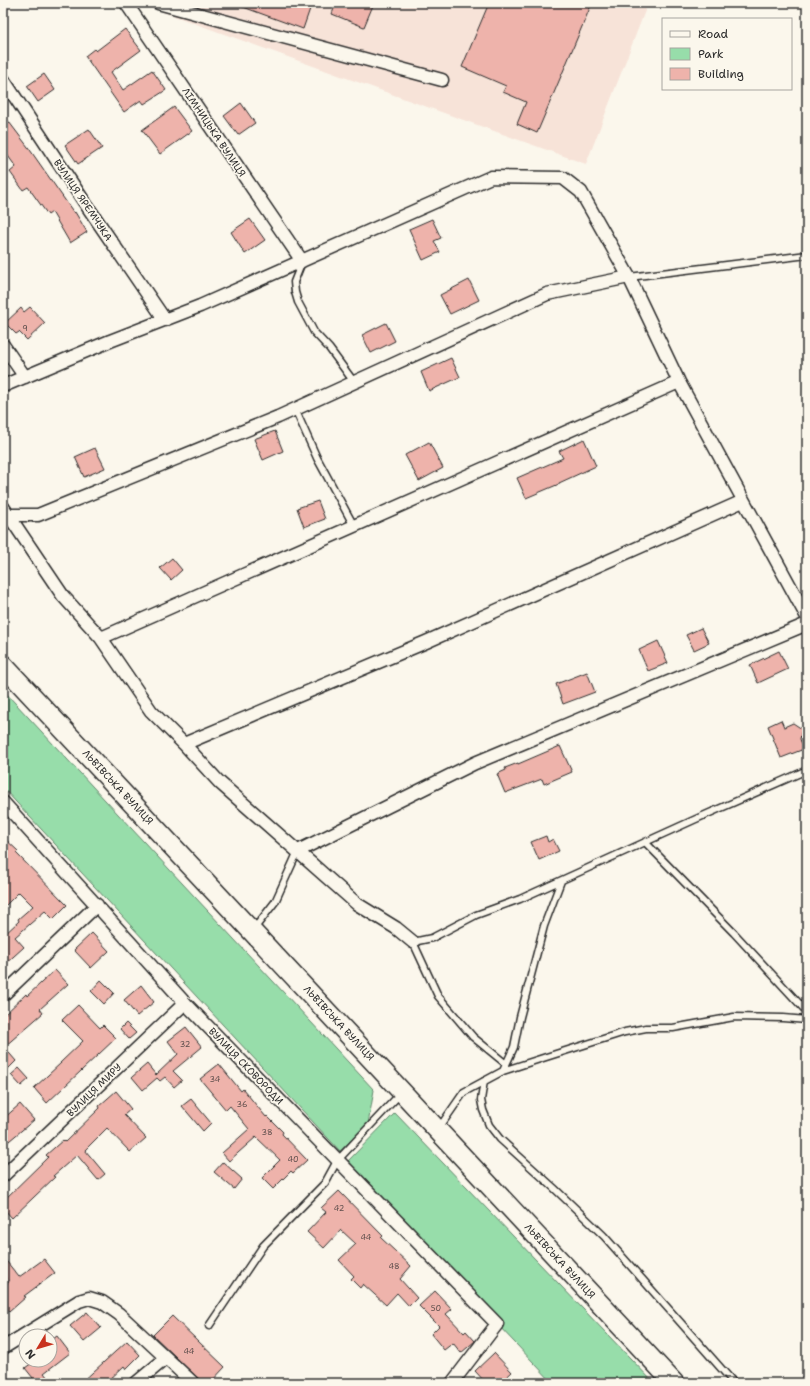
<svg xmlns="http://www.w3.org/2000/svg" width="810" height="1386" viewBox="0 0 810 1386" font-family="'Shantell Sans',sans-serif">
<style>
.built{fill:#f7e3d8}
.green{fill:#97ddaa;stroke:#61846a}
.building{fill:#eeb3ab;stroke:#2b2b2b}
.lines{fill:none;stroke-linecap:round;stroke-linejoin:round}
.service-casing{stroke:#2b2b2b;stroke-width:9}
.minor-casing{stroke:#2b2b2b;stroke-width:15}
.primary-casing{stroke:#2b2b2b;stroke-width:22}
.service{stroke:#fbf7ec;stroke-width:6}
.minor{stroke:#fbf7ec;stroke-width:12}
.primary{stroke:#fbf7ec;stroke-width:19}
.labels{text-anchor:middle;dominant-baseline:central;stroke-width:3.5;stroke-linejoin:round;paint-order:stroke}
.number-label{font-size:8px;fill:#5c4d4b}
.street-label{font-size:10px;fill:#2b2b2b;stroke:#fbf7ec}
</style>
<rect width="100%" height="100%" fill="#fbf7ec"/>
<filter id="ink" filterUnits="userSpaceOnUse"><feTurbulence type="fractalNoise" baseFrequency=".025" numOctaves="2"/><feDisplacementMap in="SourceGraphic" scale="8" xChannelSelector="R" yChannelSelector="G"/><feConvolveMatrix kernelMatrix="1 2 1 2 8 2 1 2 1" color-interpolation-filters="sRGB"/></filter>
<g filter="url(#ink)">
<path class="built" d="M 138,3 L 648,3 L 586,164 Z"/>
<path class="green" d="M 3,690 L 374,1090 L 368,1124 L 340,1151 L 3,788 Z
M 395,1113 L 654,1383 L 553,1383 L 345,1164 Z"/>
<path class="building" d="M 235,3 L 312,3 L 303,29 L 235,4 Z
M 336,3 L 374,3 L 364,27 L 332,14 Z
M 489,3 L 592,3 L 537,133 L 517,124 L 526,102 L 503,92 L 506,86 L 462,67 Z
M 125,29 L 141,50 L 111,72 L 123,90 L 152,70 L 166,90 L 144,104 L 141,100 L 124,112 L 85,56 L 94,49 L 96,51 Z
M 44,74 L 55,90 L 38,102 L 27,86 Z
M 241,103 L 255,123 L 238,135 L 224,116 Z
M 174,107 L 192,131 L 160,154 L 142,130 Z
M 3,114 L 28,147 L 74,213 L 75,212 L 87,232 L 70,243 L 52,212 L 48,215 L 28,187 L 23,190 L 10,172 L 16,167 L 3,149 Z
M 89,129 L 102,148 L 78,164 L 65,145 Z
M 250,219 L 265,240 L 245,254 L 231,232 Z
M 432,219 L 441,238 L 434,241 L 440,252 L 423,260 L 409,229 Z
M 469,280 L 479,300 L 450,314 L 440,295 Z
M 30,307 L 45,323 L 27,340 L 19,332 L 16,334 L 5,323 L 21,308 L 24,312 Z
M 386,323 L 395,341 L 371,353 L 362,335 Z
M 451,358 L 460,377 L 429,391 L 421,372 Z
M 275,431 L 283,451 L 263,460 L 254,439 Z
M 584,439 L 596,466 L 559,483 L 559,484 L 526,498 L 517,478 L 563,458 L 559,451 Z
M 429,442 L 443,468 L 419,481 L 405,455 Z
M 95,448 L 105,468 L 84,477 L 75,457 Z
M 318,501 L 325,519 L 304,527 L 297,508 Z
M 172,558 L 182,570 L 171,580 L 160,568 Z
M 701,628 L 709,643 L 694,650 L 686,635 Z
M 658,641 L 668,663 L 648,671 L 639,650 Z
M 779,651 L 788,669 L 758,683 L 750,665 Z
M 587,672 L 595,692 L 563,704 L 556,684 Z
M 781,720 L 784,727 L 793,723 L 802,729 L 800,739 L 804,749 L 781,758 L 768,726 Z
M 560,746 L 572,772 L 544,784 L 542,779 L 505,793 L 497,774 L 506,770 L 505,768 L 518,763 L 518,764 Z
M 546,836 L 548,842 L 553,839 L 559,851 L 539,860 L 531,842 Z
M 3,837 L 18,851 L 16,853 L 67,905 L 53,919 L 45,911 L 15,937 L 24,947 L 3,966 L 3,936 L 19,921 L 18,919 L 33,906 L 19,892 L 3,908 Z
M 92,933 L 109,951 L 91,968 L 74,950 Z
M 55,970 L 68,984 L 40,1009 L 43,1013 L 4,1047 L 16,1061 L 8,1069 L 3,1064 L 3,1016 L 26,994 L 27,996 Z
M 101,980 L 114,993 L 104,1004 L 91,991 Z
M 141,985 L 154,1002 L 137,1016 L 124,1000 Z
M 78,1005 L 100,1028 L 103,1025 L 116,1038 L 47,1103 L 34,1088 L 61,1063 L 60,1063 L 83,1041 L 62,1020 Z
M 126,1023 L 136,1033 L 129,1039 L 120,1029 Z
M 186,1027 L 202,1047 L 173,1071 L 182,1080 L 174,1087 L 165,1077 L 160,1081 L 157,1078 L 143,1090 L 132,1077 L 147,1064 L 156,1075 L 178,1054 L 168,1041 Z
M 219,1064 L 241,1091 L 243,1089 L 266,1117 L 267,1116 L 283,1132 L 282,1134 L 307,1160 L 293,1173 L 291,1171 L 273,1189 L 262,1178 L 280,1160 L 256,1137 L 229,1161 L 222,1153 L 249,1129 L 230,1106 L 226,1110 L 200,1079 Z
M 19,1068 L 29,1079 L 21,1086 L 11,1075 Z
M 116,1091 L 131,1109 L 124,1115 L 146,1138 L 130,1152 L 107,1128 L 85,1150 L 105,1174 L 98,1180 L 77,1155 L 53,1176 L 55,1177 L 12,1218 L 3,1208 L 3,1201 L 48,1157 L 46,1155 L 63,1140 L 65,1142 L 100,1108 L 99,1106 Z
M 191,1099 L 211,1123 L 203,1131 L 182,1106 Z
M 20,1104 L 34,1120 L 3,1146 L 3,1119 Z
M 223,1162 L 242,1179 L 234,1189 L 214,1172 Z
M 339,1191 L 383,1236 L 381,1238 L 411,1266 L 400,1279 L 417,1298 L 409,1306 L 397,1293 L 386,1305 L 363,1284 L 360,1288 L 351,1279 L 354,1276 L 339,1260 L 356,1244 L 341,1230 L 324,1248 L 307,1232 L 326,1212 L 321,1208 Z
M 3,1257 L 19,1277 L 44,1259 L 55,1273 L 24,1296 L 26,1297 L 9,1312 L 3,1306 L 3,1287 L 9,1282 L 3,1274 Z
M 435,1291 L 452,1309 L 446,1314 L 464,1333 L 466,1331 L 475,1341 L 461,1353 L 453,1343 L 444,1350 L 431,1334 L 439,1326 L 419,1306 Z
M 87,1312 L 101,1328 L 84,1342 L 70,1326 Z
M 172,1316 L 225,1367 L 210,1383 L 203,1383 L 153,1335 Z
M 57,1336 L 70,1353 L 44,1373 L 52,1383 L 37,1383 L 25,1368 L 36,1360 L 50,1360 L 50,1341 Z
M 127,1341 L 140,1355 L 126,1369 L 124,1366 L 106,1383 L 81,1383 Z
M 494,1353 L 512,1372 L 500,1383 L 486,1383 L 475,1371 Z"/>
<g class="lines">
<defs>
<path id="service" d="M 302,262 L 294,282 L 295,292 L 298,302 L 314,332 L 329,348 L 354,382
M 629,277 L 807,255
M 295,409 L 317,458 L 354,526
M 645,842 L 734,933 L 807,1012
M 254,929 L 275,902 L 298,851
M 506,1064 L 473,1037 L 438,996 L 413,942 L 432,938 L 476,915 L 520,899 L 696,819 L 807,770
M 503,1071 L 543,1058 L 625,1032 L 646,1028 L 673,1028 L 734,1017 L 783,1018 L 807,1020
M 484,1081 L 481,1100 L 483,1110 L 489,1125 L 500,1139 L 554,1188 L 604,1236 L 734,1383
M 439,1128 L 464,1092 L 503,1071 L 514,1047 L 520,1017 L 544,926 L 561,881
M 209,1326 L 263,1246 L 325,1183 L 337,1161 L 400,1094"/>
<path id="minor" d="M 126,3 L 302,261
M 158,3 L 442,80
M 3,79 L 83,200 L 165,320
M 3,345 L 25,377
M 3,386 L 110,341 L 200,306 L 491,177 L 563,178 L 581,192 L 629,277 L 679,382 L 807,617
M 3,507 L 63,596 L 101,638 L 151,711 L 184,744 L 220,783 L 261,819 L 357,904 L 396,928 L 413,942
M 9,515 L 38,515 L 278,417 L 547,294 L 629,277
M 101,638 L 679,382
M 184,744 L 426,642 L 743,501
M 3,802 L 185,1003 L 497,1324 L 452,1383
M 298,851 L 475,763 L 807,624
M 3,995 L 97,905
M 3,1176 L 185,1003
M 3,1348 L 79,1301 L 89,1298 L 102,1302 L 119,1314 L 193,1383
M 136,1383 L 166,1358"/>
<path id="primary" d="M 3,665 L 674,1383"/>
</defs>
<use href="#service" class="service-casing"/>
<use href="#minor" class="minor-casing"/>
<use href="#primary" class="primary-casing"/>
<use href="#service" class="service"/>
<use href="#minor" class="minor"/>
<use href="#primary" class="primary"/>
</g>
</g>
<g class="labels">
<g class="number-label">
<text x="25" y="328">9</text>
<text x="185" y="1044">32</text>
<text x="215" y="1079">34</text>
<text x="242" y="1104">36</text>
<text x="267" y="1132">38</text>
<text x="293" y="1159">40</text>
<text x="339" y="1208">42</text>
<text x="366" y="1237">44</text>
<text x="394" y="1266">48</text>
<text x="436" y="1308">50</text>
<text x="189" y="1351">44</text>
</g>
<g class="street-label">
<text transform="translate(214 132) rotate(56)">ЛІМНИЦЬКА ВУЛИЦЯ</text>
<text transform="translate(83 200) rotate(56)">ВУЛИЦЯ ЯРЕМЧУКА</text>
<text transform="translate(118 787) rotate(47)">ЛЬВІВСЬКА ВУЛИЦЯ</text>
<text transform="translate(339 1023) rotate(47)">ЛЬВІВСЬКА ВУЛИЦЯ</text>
<text transform="translate(246 1066) rotate(46)">ВУЛИЦЯ СКОВОРОДИ</text>
<text transform="translate(94 1090) rotate(-44)">ВУЛИЦЯ МИРУ</text>
<text transform="translate(560 1261) rotate(47)">ЛЬВІВСЬКА ВУЛИЦЯ</text>
</g>
</g>
<rect width="810" height="1386" fill="none" stroke="#fbf7ec" stroke-width="16"/>
<rect x="8" y="8" width="794" height="1370" fill="none" stroke="#2b2b2b" stroke-width="1.5" filter="url(#ink)"/>
<rect x="662" y="18" width="130" height="72" fill="#fbf7ec" stroke="#a8a59f"/>
<rect x="670" y="31" width="20" height="6" fill="#fbf7ec" stroke="#a8a59f"/>
<text x="698" y="38" font-size="12" fill="#2b2b2b">Road</text>
<rect x="670" y="48" width="20" height="12" fill="#97ddaa" stroke="#a8a59f"/>
<text x="698" y="58" font-size="12" fill="#2b2b2b">Park</text>
<rect x="670" y="68" width="20" height="12" fill="#eeb3ab" stroke="#a8a59f"/>
<text x="698" y="78" font-size="12" fill="#2b2b2b">Building</text>
<g transform="translate(38 1348) rotate(232)"><circle r="19" fill="#fbf7ec" stroke="#a8a59f"/>
<path d="M0-3L7 15L0 10L-7 15Z" fill="#c8321e"/>
<text y="-6" font-size="11" font-weight="bold" text-anchor="middle" fill="#2b2b2b">N</text>
</g>
</svg>
